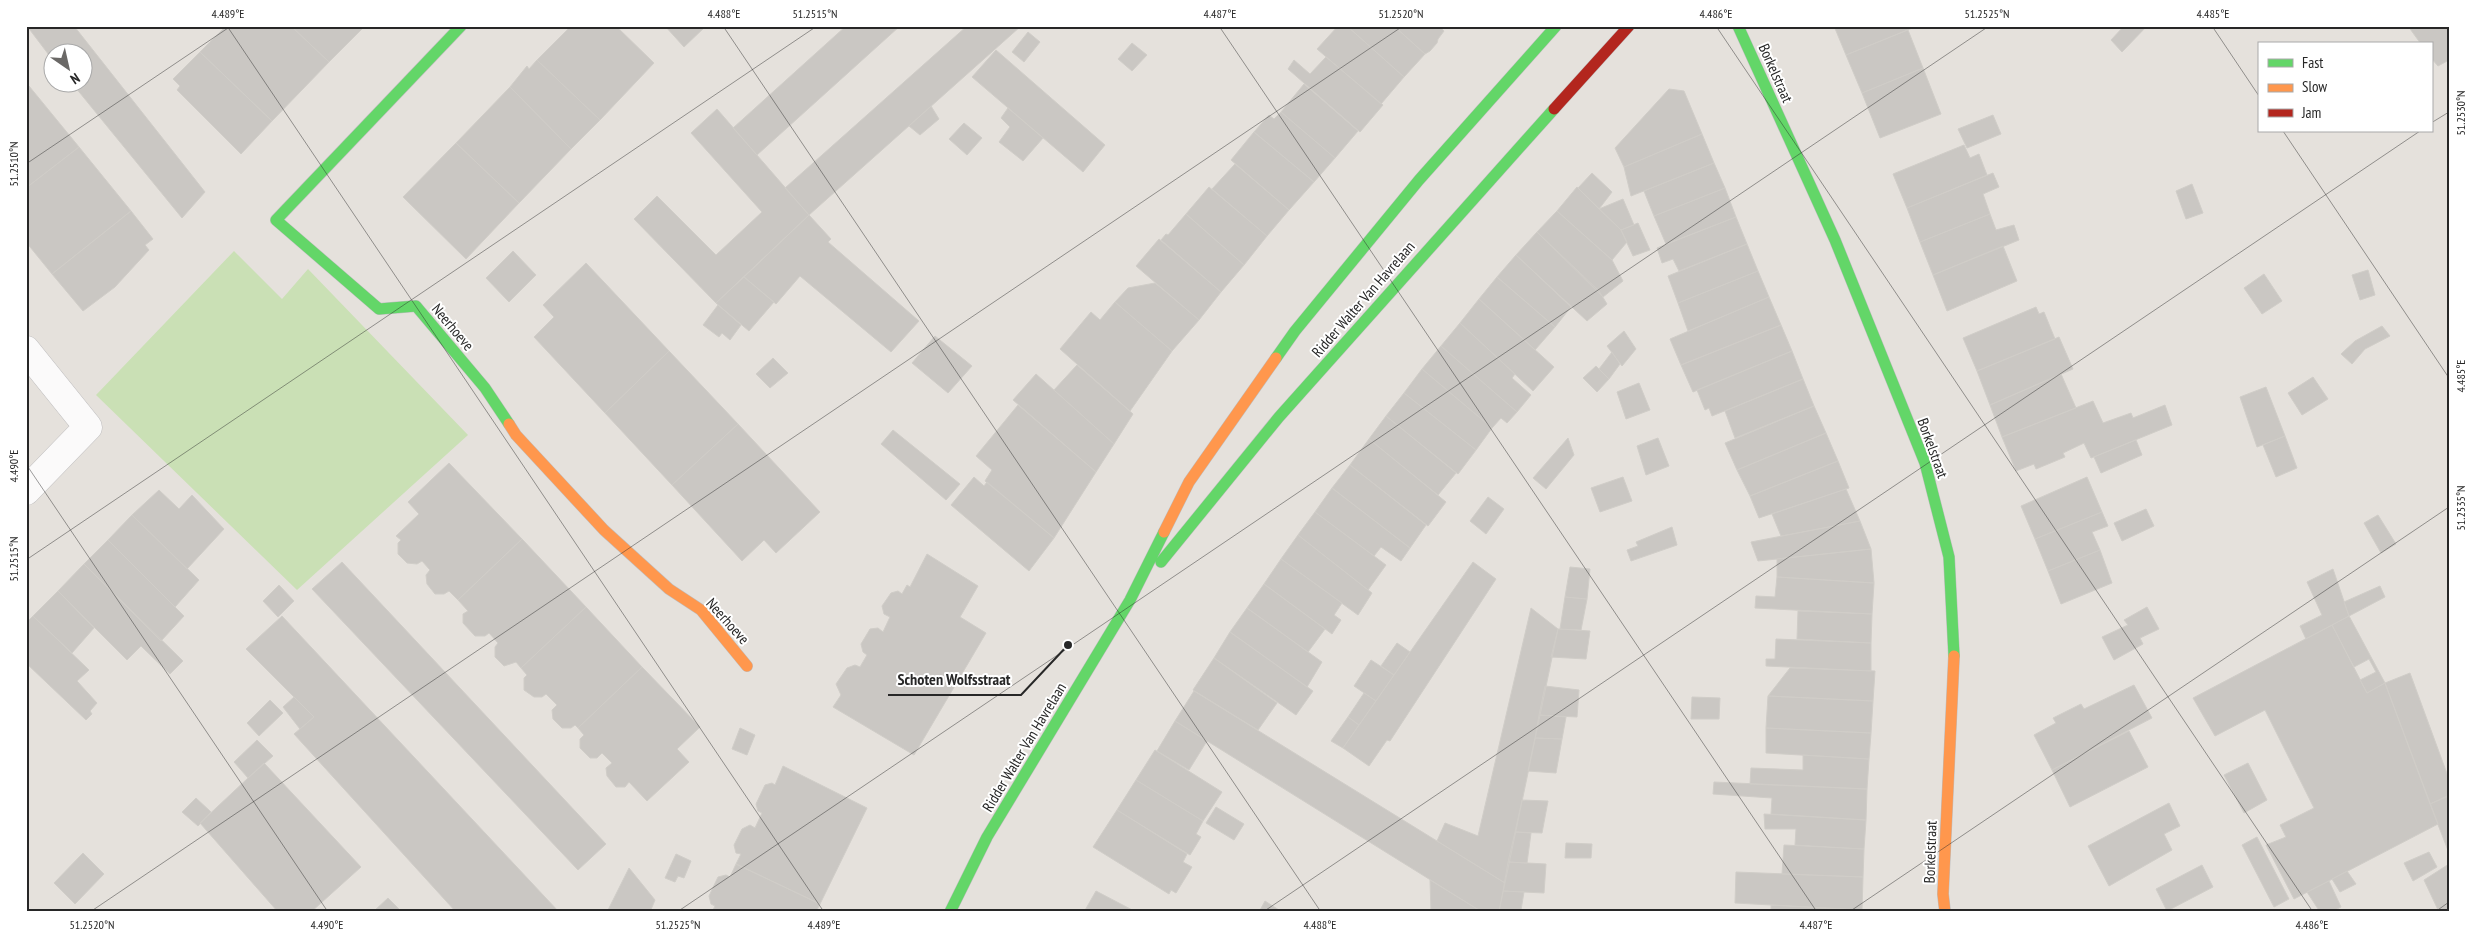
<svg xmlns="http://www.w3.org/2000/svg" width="2475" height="938" viewBox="0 0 2475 938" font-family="'PT Sans Narrow',sans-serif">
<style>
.green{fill:#cae0b5}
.building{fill:#cac7c3;stroke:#d0cdc8}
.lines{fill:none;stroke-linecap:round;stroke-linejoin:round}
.street-casing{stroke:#bebdbe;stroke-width:29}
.fast-casing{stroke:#bebdbe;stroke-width:12}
.slow-casing{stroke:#bebdbe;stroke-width:12}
.jam-casing{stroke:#bebdbe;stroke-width:12}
.street{stroke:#fbfafa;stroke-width:28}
.fast{stroke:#63d668;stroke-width:11}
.slow{stroke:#ff974d;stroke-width:11}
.jam{stroke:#b3261e;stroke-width:11}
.ticks{fill:none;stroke:#272727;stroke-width:1;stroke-opacity:0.45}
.labels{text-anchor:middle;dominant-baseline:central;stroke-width:4;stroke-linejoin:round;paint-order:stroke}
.street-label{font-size:15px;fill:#272727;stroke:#fff}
.leader{fill:none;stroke:#272727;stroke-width:2}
.callout-dot{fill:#272727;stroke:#fff;stroke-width:2}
.callout-label{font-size:16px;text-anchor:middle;font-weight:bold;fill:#272727;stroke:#fff;stroke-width:4;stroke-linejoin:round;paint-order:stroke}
.neatline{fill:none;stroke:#272727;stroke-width:2}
.ticks-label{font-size:12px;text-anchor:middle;fill:#272727}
</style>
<rect width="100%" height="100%" fill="#e5e1dc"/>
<path class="green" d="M 234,251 L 282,299 L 308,269 L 468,435 L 297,590 L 96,395 Z"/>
<path class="building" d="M 27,26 L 74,26 L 205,192 L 182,218 L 71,82 L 82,82 L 82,52 L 52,52 L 52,59 Z
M 226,26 L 291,26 L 329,62 L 272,121 L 200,52 Z
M 291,26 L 365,26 L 329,62 Z
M 571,26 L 616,26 L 654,63 L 600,120 L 537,60 Z
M 665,26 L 706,26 L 684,47 Z
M 846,26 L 900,26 L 757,155 L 733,128 Z
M 967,26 L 1021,26 L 809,215 L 785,188 Z
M 1338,26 L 1347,26 L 1404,77 L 1381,104 L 1317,49 Z
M 1347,26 L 1394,26 L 1425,54 L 1404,77 Z
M 1394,26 L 1439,26 L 1444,31 L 1438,39 L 1437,43 L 1430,51 L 1425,54 Z
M 1834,26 L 1917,26 L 1846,55 Z
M 2124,26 L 2147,26 L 2122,52 L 2111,40 Z
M 2408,26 L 2449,26 L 2449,60 L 2438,66 L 2431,58 L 2431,44 L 2421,44 Z
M 1908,30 L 1923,68 L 1862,93 L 1846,55 Z
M 1028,32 L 1040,42 L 1024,62 L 1012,52 Z
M 1132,43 L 1147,55 L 1132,71 L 1118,59 Z
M 996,50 L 1105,145 L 1083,172 L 972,77 Z
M 200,52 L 272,121 L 241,154 L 177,90 L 180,86 L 173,79 Z
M 1326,57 L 1383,105 L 1360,132 L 1288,69 L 1294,60 L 1310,74 Z
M 537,60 L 600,120 L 571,149 L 510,87 L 527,66 L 529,69 Z
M 1923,68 L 1941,114 L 1880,138 L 1862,93 Z
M 1304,84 L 1358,131 L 1335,158 L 1281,112 Z
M 29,86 L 79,147 L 26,188 L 26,88 Z
M 510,87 L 571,149 L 519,203 L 456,143 Z
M 1669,89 L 1684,91 L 1702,134 L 1624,167 L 1615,148 Z
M 931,106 L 939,119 L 920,135 L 909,126 Z
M 1008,108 L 1043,138 L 1023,161 L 999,142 L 1010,127 L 1001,118 Z
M 717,109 L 809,215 L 716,303 L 634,219 L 657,196 L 716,255 L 762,212 L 691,133 Z
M 1281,112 L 1335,158 L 1314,182 L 1254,132 L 1269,115 L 1274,119 Z
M 1993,115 L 2001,134 L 1967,148 L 1958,129 Z
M 964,123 L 982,138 L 967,155 L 949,139 Z
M 1254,132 L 1314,182 L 1289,210 L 1231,160 Z
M 1702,134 L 1714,163 L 1631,196 L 1624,167 Z
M 456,143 L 519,203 L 466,259 L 403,197 Z
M 1964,145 L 1970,158 L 1979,154 L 1987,175 L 1907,208 L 1893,174 Z
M 79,147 L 131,211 L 52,274 L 26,242 L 26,188 Z
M 1714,163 L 1725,188 L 1654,216 L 1644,191 Z
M 1235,164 L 1289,210 L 1267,236 L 1212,189 Z
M 1592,173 L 1612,192 L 1599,209 L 1578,188 Z
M 1993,173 L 1999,187 L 1983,194 L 1990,214 L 1920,242 L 1907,208 Z
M 2192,184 L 2203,213 L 2186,219 L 2176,191 Z
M 1209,187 L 1267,236 L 1244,265 L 1186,214 Z
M 1577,187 L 1621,230 L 1627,242 L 1612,260 L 1557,211 Z
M 1725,188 L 1736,217 L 1666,244 L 1654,216 Z
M 1623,199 L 1634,225 L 1621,230 L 1599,209 Z
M 131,211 L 153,239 L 145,245 L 149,250 L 115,287 L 83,311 L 52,274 Z
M 1557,211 L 1612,260 L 1623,281 L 1603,297 L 1537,232 Z
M 1186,214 L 1244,265 L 1221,292 L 1161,240 L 1166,234 L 1168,235 Z
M 1990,214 L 1996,230 L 2014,225 L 2019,240 L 1933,275 L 1920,242 Z
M 809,215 L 831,239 L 828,242 L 919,321 L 891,352 L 800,276 L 776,304 L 744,277 Z
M 1736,217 L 1747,244 L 1679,271 L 1673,259 L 1662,263 L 1657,248 Z
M 1638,223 L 1650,250 L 1633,256 L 1621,230 Z
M 1537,232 L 1599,291 L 1607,304 L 1587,321 L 1516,255 Z
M 1159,239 L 1221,292 L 1199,320 L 1136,266 Z
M 1747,244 L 1758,271 L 1678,303 L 1668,276 Z
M 2003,246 L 2017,281 L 1947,311 L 1933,275 Z
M 513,251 L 536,275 L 509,302 L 486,278 Z
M 1516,255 L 1571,307 L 1555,327 L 1497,277 Z
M 586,263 L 669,351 L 605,413 L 534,337 L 554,317 L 543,305 Z
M 2368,270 L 2375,295 L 2360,300 L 2352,275 Z
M 1758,271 L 1769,297 L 1688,331 L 1678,303 Z
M 2264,274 L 2282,301 L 2262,314 L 2244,288 Z
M 744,277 L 774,302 L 749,331 L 716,303 Z
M 1497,277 L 1555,327 L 1535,350 L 1479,299 Z
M 1155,283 L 1199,320 L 1172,351 L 1115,302 L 1128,288 Z
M 1769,297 L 1781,325 L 1681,365 L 1670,339 Z
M 1479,299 L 1554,367 L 1533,391 L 1460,323 Z
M 1115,302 L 1172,351 L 1130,411 L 1060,349 L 1091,312 L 1100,320 Z
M 718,305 L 741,325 L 730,340 L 722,333 L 719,337 L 703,325 Z
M 2036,307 L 2039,314 L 2044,312 L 2055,339 L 1977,371 L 1963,338 Z
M 1460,323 L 1515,374 L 1512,378 L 1531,395 L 1517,412 L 1441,346 Z
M 1781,325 L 1792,351 L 1693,392 L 1681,365 Z
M 2382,326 L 2390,336 L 2365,349 L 2352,364 L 2341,354 L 2355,341 Z
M 1624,331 L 1636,349 L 1622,366 L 1607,346 Z
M 935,336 L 972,366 L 948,393 L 912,363 Z
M 2059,337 L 2073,369 L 1990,405 L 1977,371 Z
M 1441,346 L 1517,412 L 1507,423 L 1501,418 L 1492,428 L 1422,369 Z
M 669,351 L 738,424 L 672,485 L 605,413 Z
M 1792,351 L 1803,379 L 1712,416 L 1709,408 L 1705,410 L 1697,390 Z
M 1612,352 L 1620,364 L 1609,379 L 1599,369 Z
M 773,358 L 788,373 L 770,388 L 756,374 Z
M 1077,365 L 1133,414 L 1114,444 L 1054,390 Z
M 1596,366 L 1609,379 L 1597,392 L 1583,378 Z
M 1422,369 L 1492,428 L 1476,450 L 1404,393 Z
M 1036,374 L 1114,444 L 1096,472 L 1013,400 Z
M 2061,374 L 2076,408 L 2002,437 L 1990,405 Z
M 2313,377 L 2328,399 L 2302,415 L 2288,393 Z
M 1803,379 L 1814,406 L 1735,438 L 1725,411 Z
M 1639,383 L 1650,410 L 1626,419 L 1617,392 Z
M 2266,387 L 2285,436 L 2257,447 L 2240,397 Z
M 1404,393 L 1476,450 L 1458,474 L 1386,416 Z
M 2093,401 L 2103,423 L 2131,413 L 2133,418 L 2165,405 L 2172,425 L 2091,458 L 2084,443 L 2063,453 L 2065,457 L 2036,469 L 2034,464 L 2016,471 L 2002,437 Z
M 1018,405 L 1096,472 L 1054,538 L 985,481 L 992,470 L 976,456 Z
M 1814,406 L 1826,433 L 1737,470 L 1725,443 Z
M 1386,416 L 1456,473 L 1438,495 L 1369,439 Z
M 738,424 L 820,512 L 776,553 L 764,540 L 742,561 L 672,485 Z
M 893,430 L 960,484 L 946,500 L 881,444 Z
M 1826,433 L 1838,461 L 1750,496 L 1737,470 Z
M 2285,436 L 2297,468 L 2276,477 L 2263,445 Z
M 1568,438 L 1574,455 L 1546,489 L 1533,478 Z
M 1658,438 L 1669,466 L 1646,475 L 1637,446 Z
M 1369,439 L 1446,502 L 1428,526 L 1350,465 Z
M 2136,440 L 2142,455 L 2101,473 L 2094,457 Z
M 1838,461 L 1849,488 L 1759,518 L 1750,496 Z
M 449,463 L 522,539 L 458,600 L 449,591 L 444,594 L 435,594 L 427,584 L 426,575 L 430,570 L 422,561 L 417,564 L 407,563 L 398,554 L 398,543 L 401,540 L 396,536 L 419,514 L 408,502 Z
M 1350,465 L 1426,525 L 1410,548 L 1332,488 Z
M 974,477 L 984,486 L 987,482 L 1054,538 L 1029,571 L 951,505 Z
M 1623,477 L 1632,501 L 1600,512 L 1591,488 Z
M 2087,477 L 2102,512 L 2035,539 L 2021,506 Z
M 1332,488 L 1410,548 L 1401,561 L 1381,547 L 1374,556 L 1315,512 Z
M 1846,489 L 1860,521 L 1781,536 L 1772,514 Z
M 159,490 L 179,509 L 192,495 L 224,529 L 187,569 L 132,515 Z
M 1488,497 L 1504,509 L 1486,534 L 1470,521 Z
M 2146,509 L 2154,526 L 2122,541 L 2114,523 Z
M 1315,512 L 1386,565 L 1368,590 L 1298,535 Z
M 2102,512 L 2108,526 L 2092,532 L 2100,550 L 2048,571 L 2035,539 Z
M 132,515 L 199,580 L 175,607 L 108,540 Z
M 2378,515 L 2396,544 L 2381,553 L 2364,523 Z
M 1860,521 L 1871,549 L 1758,561 L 1751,542 Z
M 1672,527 L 1677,545 L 1631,561 L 1627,550 L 1638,546 L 1636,542 Z
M 1298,535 L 1372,593 L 1358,615 L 1281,559 Z
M 522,539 L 586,607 L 521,668 L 516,662 L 504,666 L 495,657 L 495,647 L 498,643 L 489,633 L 485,636 L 475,636 L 463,623 L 463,614 L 468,611 L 458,600 Z
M 108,540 L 184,616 L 161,641 L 84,564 Z
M 1871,549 L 1874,583 L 1777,577 L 1777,559 Z
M 2100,550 L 2112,583 L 2061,604 L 2048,571 Z
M 927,554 L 978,586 L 960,617 L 986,633 L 914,755 L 833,707 L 841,695 L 836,684 L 847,668 L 855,665 L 860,667 L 867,655 L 863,652 L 861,644 L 870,629 L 878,628 L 883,632 L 890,617 L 884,614 L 882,606 L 891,593 L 898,591 L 902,594 L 907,585 L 910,587 Z
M 1281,559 L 1342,603 L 1334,615 L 1341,620 L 1332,634 L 1264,584 Z
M 342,562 L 606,844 L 578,870 L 312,589 Z
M 1473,562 L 1496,579 L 1390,741 L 1387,740 L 1369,766 L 1343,748 Z
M 84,564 L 183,661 L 170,674 L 141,646 L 127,660 L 58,591 Z
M 1570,567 L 1590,569 L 1587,599 L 1565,597 Z
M 2333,569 L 2349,616 L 2306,639 L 2300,626 L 2322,615 L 2307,582 Z
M 1777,577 L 1874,583 L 1872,614 L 1755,608 L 1756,596 L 1775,597 Z
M 1264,584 L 1325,629 L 1308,652 L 1247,608 Z
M 279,585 L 294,601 L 278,617 L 263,601 Z
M 2380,586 L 2385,597 L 2349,616 L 2344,602 Z
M 58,591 L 94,628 L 72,653 L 33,616 Z
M 1565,597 L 1587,599 L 1581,630 L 1560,629 Z
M 586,607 L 642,667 L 578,728 L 575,725 L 571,728 L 562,728 L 553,719 L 552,710 L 557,705 L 546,694 L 542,697 L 534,697 L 524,690 L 524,678 L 527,675 L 521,668 Z
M 2147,607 L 2159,629 L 2140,638 L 2143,644 L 2114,660 L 2102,637 L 2128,625 L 2124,620 Z
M 1247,608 L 1322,662 L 1307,687 L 1230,632 Z
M 1531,608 L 1558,629 L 1505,883 L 1437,841 L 1445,823 L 1478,836 Z
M 1798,611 L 1872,614 L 1871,643 L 1797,639 Z
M 33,616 L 89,670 L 77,681 L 97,703 L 90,711 L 92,714 L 86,720 L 26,663 L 26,623 Z
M 282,616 L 559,912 L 456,912 L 294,734 L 314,717 L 246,649 Z
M 2349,616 L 2385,683 L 2367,693 L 2360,680 L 2376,672 L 2369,659 L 2354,667 L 2332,625 Z
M 2332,625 L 2367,693 L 2385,683 L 2438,824 L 2294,899 L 2266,845 L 2286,837 L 2280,825 L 2314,808 L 2265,710 L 2215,736 L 2193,698 Z
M 1558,629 L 1590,631 L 1586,659 L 1551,657 Z
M 1230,632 L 1313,691 L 1296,715 L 1214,658 Z
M 1776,639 L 1871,643 L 1871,671 L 1766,666 L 1766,659 L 1775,659 Z
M 1397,643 L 1410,652 L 1394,675 L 1381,666 Z
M 1214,658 L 1277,703 L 1258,730 L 1193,690 Z
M 1371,660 L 1394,675 L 1376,701 L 1354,686 Z
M 642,667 L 700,727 L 677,749 L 689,762 L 647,801 L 629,782 L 625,787 L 616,787 L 607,776 L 606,768 L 612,763 L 602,753 L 597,758 L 590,758 L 580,748 L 580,739 L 584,735 L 578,728 Z
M 1790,668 L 1875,671 L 1873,701 L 1768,696 Z
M 2410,673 L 2449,779 L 2449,796 L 2430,804 L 2385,683 Z
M 2134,685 L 2152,718 L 2052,770 L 2034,735 L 2056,723 L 2053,718 L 2081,704 L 2084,709 Z
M 1545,686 L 1579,690 L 1577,717 L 1539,715 Z
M 1194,691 L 1505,883 L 1499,912 L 1482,912 L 1175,721 Z
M 1364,693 L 1376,701 L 1359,725 L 1348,717 Z
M 1768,696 L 1873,701 L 1871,733 L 1766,728 Z
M 294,697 L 314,717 L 300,729 L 283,707 Z
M 1692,697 L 1720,698 L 1719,719 L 1691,719 Z
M 270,700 L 283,713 L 259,736 L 247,723 Z
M 1539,715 L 1566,717 L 1562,739 L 1535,738 Z
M 1348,717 L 1359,725 L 1343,748 L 1331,741 Z
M 1175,721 L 1207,741 L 1189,770 L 1157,751 Z
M 740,728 L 755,735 L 747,755 L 732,749 Z
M 1766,728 L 1871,733 L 1869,759 L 1766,753 Z
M 2129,731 L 2148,767 L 2070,807 L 2052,770 Z
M 1535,738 L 1562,739 L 1556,773 L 1528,771 Z
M 257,740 L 273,756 L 248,778 L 234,762 Z
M 1155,750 L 1222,792 L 1203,821 L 1136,780 Z
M 1803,755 L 1869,759 L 1867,789 L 1750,784 L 1751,768 L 1803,770 Z
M 264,763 L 361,867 L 311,912 L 278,912 L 200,823 Z
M 2248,763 L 2267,800 L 2244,813 L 2224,775 Z
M 783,766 L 867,808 L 820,904 L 736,864 L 741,854 L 736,853 L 734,845 L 742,829 L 750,825 L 755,828 L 762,813 L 758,811 L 756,804 L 765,785 L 772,783 L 775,785 Z
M 1136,780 L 1203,821 L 1196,834 L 1201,837 L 1190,855 L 1117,810 Z
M 1714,782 L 1867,789 L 1866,820 L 1771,814 L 1772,798 L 1713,794 Z
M 2447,796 L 2449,800 L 2449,853 L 2430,804 Z
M 196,798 L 211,812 L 198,826 L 182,812 Z
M 1522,800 L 1548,801 L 1542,833 L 1515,832 Z
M 2169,803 L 2180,826 L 2164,834 L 2172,850 L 2109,886 L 2088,846 Z
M 1216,807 L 1244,824 L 1234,840 L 1206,823 Z
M 1117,810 L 1187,854 L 1183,862 L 1192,867 L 1176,893 L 1171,890 L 1169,894 L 1093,847 Z
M 1764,814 L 1866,820 L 1864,849 L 1795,845 L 1796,829 L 1765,829 Z
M 1515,832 L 1531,833 L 1527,863 L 1508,862 Z
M 2257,837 L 2289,899 L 2274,907 L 2242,845 Z
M 1566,843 L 1592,844 L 1591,858 L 1565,858 Z
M 1784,845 L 1864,849 L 1863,877 L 1782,874 Z
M 2429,852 L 2437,867 L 2413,881 L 2404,863 Z
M 83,853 L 104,874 L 75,904 L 54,883 Z
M 676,854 L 691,861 L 684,878 L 678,876 L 675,882 L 665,878 Z
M 1508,862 L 1546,864 L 1544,893 L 1503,891 Z
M 736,864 L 820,904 L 816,912 L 712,912 L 715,906 L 711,904 L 709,896 L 718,877 L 726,875 L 730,877 Z
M 2449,864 L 2449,912 L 2439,912 L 2424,880 Z
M 2202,865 L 2213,887 L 2167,911 L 2156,889 Z
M 629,868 L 655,900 L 650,912 L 607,912 Z
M 2347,871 L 2356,884 L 2340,892 L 2332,879 Z
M 1736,872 L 1863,877 L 1862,910 L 1735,903 Z
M 1430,880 L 1482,912 L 1431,912 Z
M 2329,881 L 2341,907 L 2331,912 L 2320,912 L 2307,892 Z
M 1096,891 L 1136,912 L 1084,912 Z
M 1503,891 L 1524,892 L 1521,910 L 1499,911 Z
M 388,898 L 402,912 L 373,912 Z
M 1265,901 L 1282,912 L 1259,912 Z
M 1771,905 L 1862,910 L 1862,912 L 1771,912 Z"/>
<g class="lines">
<defs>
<path id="street" d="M 26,350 L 88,427 L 26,491"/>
<path id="fast" d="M 461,26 L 276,220 L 379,309 L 416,306 L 485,388 L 509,424
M 1738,26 L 1835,240 L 1925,463 L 1949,557 L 1954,656
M 1276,358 L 1295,331 L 1419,180 L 1556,26
M 1161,562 L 1279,417 L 1554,109
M 950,912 L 987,837 L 1130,600 L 1164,532"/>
<path id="slow" d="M 509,424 L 516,435 L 604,530 L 669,589 L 701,610 L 747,666
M 1164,532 L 1189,482 L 1276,358
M 1945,912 L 1943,894 L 1954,656"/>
<path id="jam" d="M 1554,109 L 1629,26"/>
</defs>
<use href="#street" class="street-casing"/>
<use href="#fast" class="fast-casing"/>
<use href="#slow" class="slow-casing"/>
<use href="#jam" class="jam-casing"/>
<use href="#street" class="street"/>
<use href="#fast" class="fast"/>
<use href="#slow" class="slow"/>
<use href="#jam" class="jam"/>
</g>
<path class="ticks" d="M 227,26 L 824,912M 723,26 L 1321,912M 1219,26 L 1817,912M 1716,26 L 2313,912M 2212,26 L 2259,96M 2431,123 L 2449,112M 2283,131 L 2449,378M 26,164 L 231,26M 26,464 L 328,912M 26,560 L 817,26M 90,912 L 1403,26M 677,912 L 1989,26M 1263,912 L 2420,131M 1849,912 L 2449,507M 2435,912 L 2449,902"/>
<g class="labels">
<g class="street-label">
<text transform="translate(1776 73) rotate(66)">Borkelstraat</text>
<text transform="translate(1363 299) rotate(-49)">Ridder Walter Van Havrelaan</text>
<text transform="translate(453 327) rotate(50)">Neerhoeve</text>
<text transform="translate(1933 448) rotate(70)">Borkelstraat</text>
<text transform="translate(728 621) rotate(48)">Neerhoeve</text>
<text transform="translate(1024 747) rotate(-59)">Ridder Walter Van Havrelaan</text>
<text transform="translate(1930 852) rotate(-88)">Borkelstraat</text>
</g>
</g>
<path class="leader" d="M1068 645L1021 695H888"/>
<circle class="callout-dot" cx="1068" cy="645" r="5"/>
<g class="callout-label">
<text x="954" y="685">Schoten Wolfsstraat</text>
</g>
<rect width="2475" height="938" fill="none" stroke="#ffffff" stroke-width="55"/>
<rect x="2258" y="42" width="175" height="90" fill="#ffffff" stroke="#a9a9a9"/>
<rect x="2268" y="59" width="25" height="8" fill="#63d668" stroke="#a9a9a9"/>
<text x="2302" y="68" font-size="15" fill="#272727">Fast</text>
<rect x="2268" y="84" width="25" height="8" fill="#ff974d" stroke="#a9a9a9"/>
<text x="2302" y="92" font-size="15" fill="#272727">Slow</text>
<rect x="2268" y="109" width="25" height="8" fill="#b3261e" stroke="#a9a9a9"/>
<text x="2302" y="118" font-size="15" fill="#272727">Jam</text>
<g transform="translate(68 68) rotate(146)"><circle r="24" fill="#ffffff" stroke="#a9a9a9"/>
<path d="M0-4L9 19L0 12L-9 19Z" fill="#6a6866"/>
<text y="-8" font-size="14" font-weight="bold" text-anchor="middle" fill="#272727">N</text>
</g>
<rect x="28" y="28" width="2420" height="882" class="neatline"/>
<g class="ticks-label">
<text x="228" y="18">4.489°E</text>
<text x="724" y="18">4.488°E</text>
<text x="815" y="18">51.2515°N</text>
<text x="1220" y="18">4.487°E</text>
<text x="1401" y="18">51.2520°N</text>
<text x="1716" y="18">4.486°E</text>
<text x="1987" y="18">51.2525°N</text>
<text x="2213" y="18">4.485°E</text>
<text transform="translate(2461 113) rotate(-90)" y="4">51.2530°N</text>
<text transform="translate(14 164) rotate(-90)" y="4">51.2510°N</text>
<text transform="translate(2461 376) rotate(-90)" y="4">4.485°E</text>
<text transform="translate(14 466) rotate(-90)" y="4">4.490°E</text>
<text transform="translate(2461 508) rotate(-90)" y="4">51.2535°N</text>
<text transform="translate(14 559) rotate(-90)" y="4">51.2515°N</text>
<text x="92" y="929">51.2520°N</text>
<text x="327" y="929">4.490°E</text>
<text x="678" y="929">51.2525°N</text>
<text x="824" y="929">4.489°E</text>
<text x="1320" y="929">4.488°E</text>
<text x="1816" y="929">4.487°E</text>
<text x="2312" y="929">4.486°E</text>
</g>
</svg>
